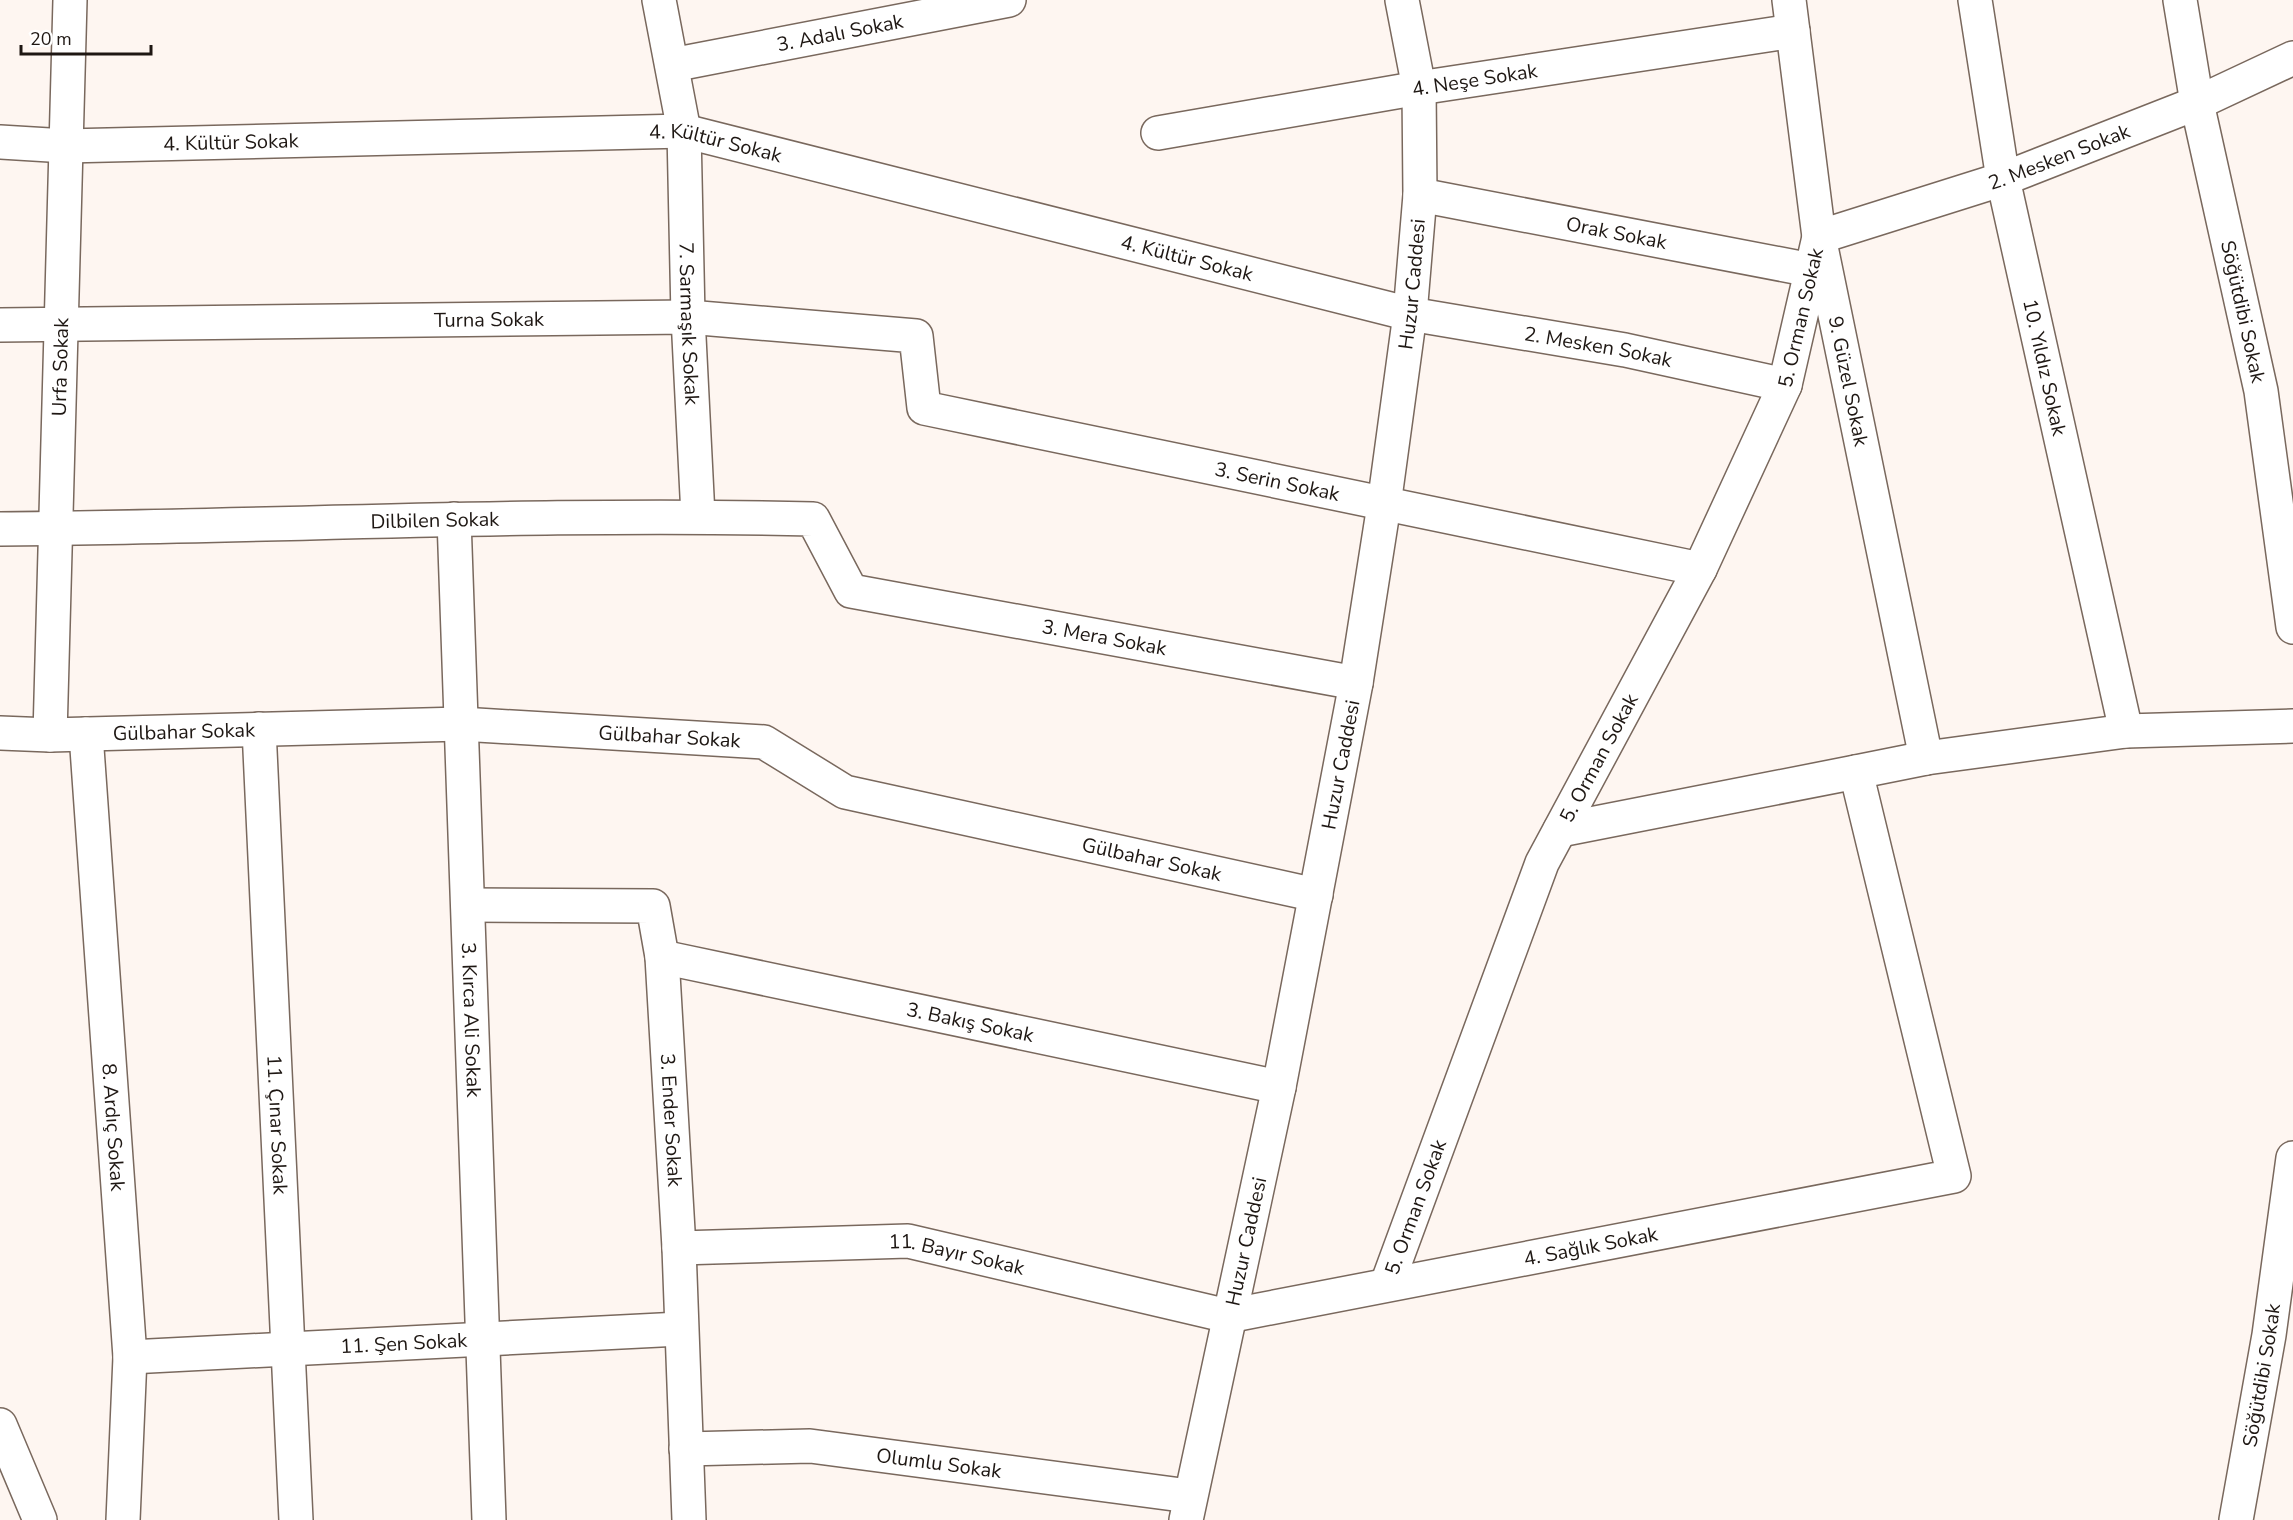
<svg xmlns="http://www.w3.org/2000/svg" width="2293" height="1520" viewBox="0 0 2293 1520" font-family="'Nunito Sans',sans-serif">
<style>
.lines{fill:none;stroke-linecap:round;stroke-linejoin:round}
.minor-casing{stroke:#79685d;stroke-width:36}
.minor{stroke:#fff;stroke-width:33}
.labels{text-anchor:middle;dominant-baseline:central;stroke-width:6;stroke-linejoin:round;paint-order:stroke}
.street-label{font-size:20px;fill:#1e1713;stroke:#fff}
</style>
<rect width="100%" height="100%" fill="#fef6f1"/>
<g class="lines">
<defs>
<g id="minor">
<path id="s1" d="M 659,0 L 684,131 L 688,317 L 698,516"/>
<path id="s2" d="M 1789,0 L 1819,237 L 1926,758"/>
<path id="s3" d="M 1975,0 L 2003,179 L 2126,731"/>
<path id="s4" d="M 2180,0 L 2197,103 L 2261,391 L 2293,627"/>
<path id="s5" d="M 672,65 L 1009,0"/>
<path id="s6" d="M 1158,133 L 1419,88 L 1793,31"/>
<path id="s7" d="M 0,142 L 66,146 L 684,131 L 1410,314 L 1625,350 L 1785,385"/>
<path id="s8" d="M 1420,195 L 1811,270"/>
<path id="s9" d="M 0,325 L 688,317 L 916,336 L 924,408 L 1700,569"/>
<path id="s10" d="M 454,519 L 489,1520"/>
<path id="s11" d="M 0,529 C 271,527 542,512 813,519 L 851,591 L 1356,683"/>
<path id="s12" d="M 259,729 L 296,1520"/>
<path id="s13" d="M 0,733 L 50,735 L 461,724 L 764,742 L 845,792 L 1316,895"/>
<path id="s14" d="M 86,734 L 130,1357 L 123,1520"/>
<path id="s15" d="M 50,735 L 70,0"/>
<path d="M 1560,830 L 1856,772"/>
<path id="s16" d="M 468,905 L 653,906 L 662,957 L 679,1248 L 689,1520"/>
<path id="s17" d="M 662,957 L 1279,1087"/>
<path id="s18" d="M 679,1248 L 908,1241 L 1228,1316 L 1954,1176 L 1856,772 L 1926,758 L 2126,731 L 2293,726"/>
<path id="s19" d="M 1387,1284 L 1542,863 L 1700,569 L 1785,385 L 1819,237 L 2003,179 L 2197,103 L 2293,58"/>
<path id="s20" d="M 130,1357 L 680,1329"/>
<path d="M 0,1425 L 40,1520"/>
<path id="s21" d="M 686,1449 L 810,1446 L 1189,1496"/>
<path id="s22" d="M 1186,1520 L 1279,1087 L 1356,683 L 1384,505 L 1410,314 L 1420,195 L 1419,88 L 1402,0"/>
<path id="s23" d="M 2236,1520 L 2269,1335 L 2293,1158"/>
</g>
</defs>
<use href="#minor" class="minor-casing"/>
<use href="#minor" class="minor"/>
</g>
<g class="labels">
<g class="street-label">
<text stroke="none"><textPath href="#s5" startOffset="171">3. Adalı Sokak</textPath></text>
<text stroke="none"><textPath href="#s6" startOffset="321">4. Neşe Sokak</textPath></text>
<text stroke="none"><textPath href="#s7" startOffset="231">4. Kültür Sokak</textPath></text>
<text stroke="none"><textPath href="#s7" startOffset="717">4. Kültür Sokak</textPath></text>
<text stroke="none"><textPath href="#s19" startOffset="1390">2. Mesken Sokak</textPath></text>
<text stroke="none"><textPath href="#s8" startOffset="200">Orak Sokak</textPath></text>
<text stroke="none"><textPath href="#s7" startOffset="1203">4. Kültür Sokak</textPath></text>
<text stroke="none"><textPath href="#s22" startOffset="1257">Huzur Caddesi</textPath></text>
<text stroke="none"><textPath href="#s4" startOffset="318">Söğütdibi Sokak</textPath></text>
<text stroke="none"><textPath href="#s19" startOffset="1054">5. Orman Sokak</textPath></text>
<text stroke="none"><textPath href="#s9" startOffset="489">Turna Sokak</textPath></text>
<text stroke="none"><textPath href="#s1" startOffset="326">7. Sarmaşık Sokak</textPath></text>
<text stroke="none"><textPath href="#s7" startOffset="1624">2. Mesken Sokak</textPath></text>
<text stroke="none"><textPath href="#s15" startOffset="368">Urfa Sokak</textPath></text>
<text stroke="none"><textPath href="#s3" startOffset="374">10. Yıldız Sokak</textPath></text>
<text stroke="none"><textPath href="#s2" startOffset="386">9. Güzel Sokak</textPath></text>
<text stroke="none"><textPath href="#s9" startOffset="1350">3. Serin Sokak</textPath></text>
<text stroke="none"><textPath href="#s11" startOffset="435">Dilbilen Sokak</textPath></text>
<text stroke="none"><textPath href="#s11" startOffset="1152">3. Mera Sokak</textPath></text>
<text stroke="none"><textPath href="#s13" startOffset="184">Gülbahar Sokak</textPath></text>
<text stroke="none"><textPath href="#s13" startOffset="670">Gülbahar Sokak</textPath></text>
<text stroke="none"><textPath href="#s19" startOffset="568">5. Orman Sokak</textPath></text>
<text stroke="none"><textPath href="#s22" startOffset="771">Huzur Caddesi</textPath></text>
<text stroke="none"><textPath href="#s13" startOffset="1174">Gülbahar Sokak</textPath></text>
<text stroke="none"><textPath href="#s10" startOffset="501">3. Kırca Ali Sokak</textPath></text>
<text stroke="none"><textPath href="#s17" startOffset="315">3. Bakış Sokak</textPath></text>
<text stroke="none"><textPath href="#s16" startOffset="400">3. Ender Sokak</textPath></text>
<text stroke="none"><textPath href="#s12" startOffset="396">11. Çınar Sokak</textPath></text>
<text stroke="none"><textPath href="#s14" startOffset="394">8. Ardıç Sokak</textPath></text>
<text stroke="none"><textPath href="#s19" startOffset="82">5. Orman Sokak</textPath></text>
<text stroke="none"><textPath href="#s22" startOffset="285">Huzur Caddesi</textPath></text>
<text stroke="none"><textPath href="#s18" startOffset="927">4. Sağlık Sokak</textPath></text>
<text stroke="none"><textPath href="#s18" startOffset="279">11. Bayır Sokak</textPath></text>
<text stroke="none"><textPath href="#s20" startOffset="274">11. Şen Sokak</textPath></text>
<text stroke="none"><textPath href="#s23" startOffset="147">Söğütdibi Sokak</textPath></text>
<text stroke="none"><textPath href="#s21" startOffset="254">Olumlu Sokak</textPath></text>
</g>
</g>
<path d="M21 45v9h130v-9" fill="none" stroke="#1e1713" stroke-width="3"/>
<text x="30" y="45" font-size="18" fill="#1e1713" stroke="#ffffff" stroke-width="4.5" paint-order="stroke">20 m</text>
</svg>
